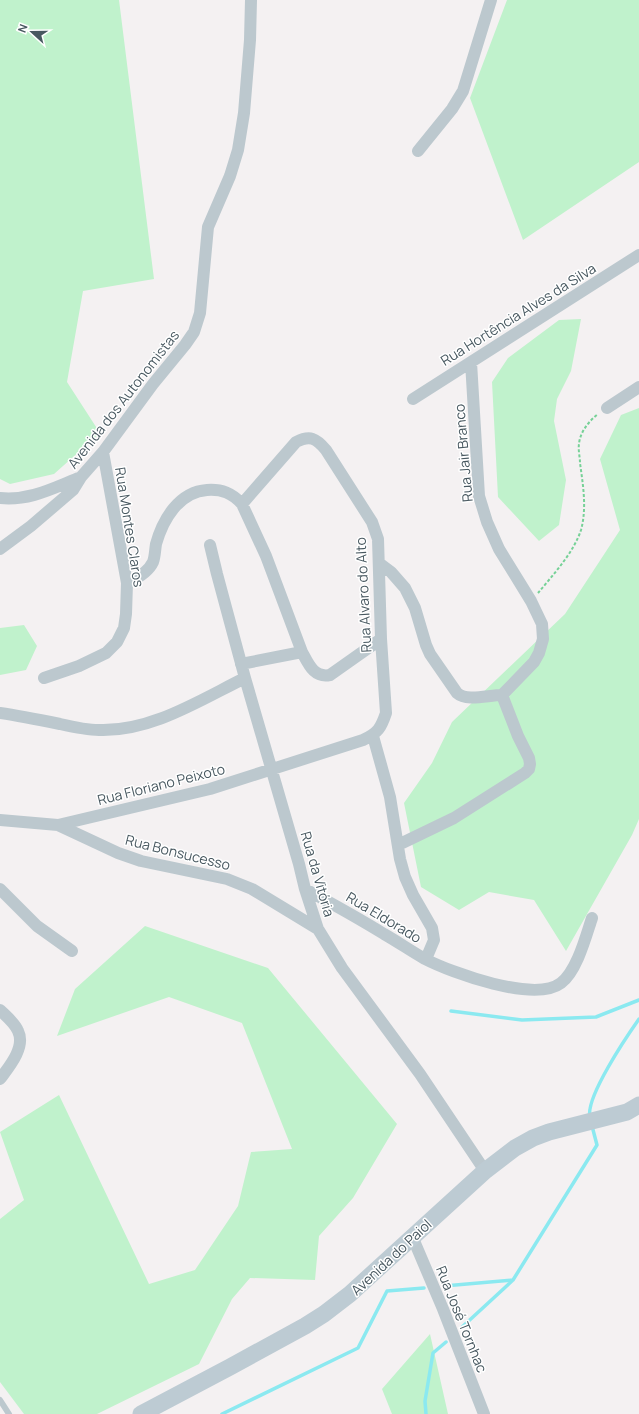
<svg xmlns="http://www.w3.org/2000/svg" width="639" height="1414" viewBox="0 0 639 1414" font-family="Manrope,sans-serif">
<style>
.green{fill:#c0f2cc}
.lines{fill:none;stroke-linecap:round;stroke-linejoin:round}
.stream{stroke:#8be9f0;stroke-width:3.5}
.path{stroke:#76d197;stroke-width:2;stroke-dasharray:3 2;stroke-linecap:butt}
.lane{stroke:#bcc8ce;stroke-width:6}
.street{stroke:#bcc8ce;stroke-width:12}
.secondary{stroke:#bdcbd3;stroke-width:17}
.labels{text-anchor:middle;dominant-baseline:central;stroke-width:3;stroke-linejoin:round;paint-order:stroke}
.street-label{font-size:14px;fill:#485860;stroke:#fff}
</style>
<rect width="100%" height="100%" fill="#f4f1f2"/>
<path class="green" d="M 0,0 L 119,0 L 154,279 L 83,291 L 67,382 L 100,433 L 54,474 L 10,484 L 0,479 Z
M 507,0 L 639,0 L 639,162 L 523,240 L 470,98 Z
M 581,319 L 571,371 L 557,399 L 554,421 L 566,480 L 559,525 L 539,541 L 498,497 L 492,382 L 508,358 L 559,320 Z
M 639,408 L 639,819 L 632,835 L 566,951 L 534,900 L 489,892 L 459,910 L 421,887 L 404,803 L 432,763 L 452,722 L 565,614 L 620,530 L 600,459 L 621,415 Z
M 24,625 L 37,646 L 26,670 L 0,675 L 0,628 Z
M 145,926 L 268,968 L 397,1124 L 353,1198 L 319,1236 L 315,1280 L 250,1278 L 232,1299 L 199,1364 L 97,1414 L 24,1414 L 0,1382 L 0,1219 L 24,1200 L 0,1132 L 59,1095 L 149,1284 L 195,1270 L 238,1206 L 251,1152 L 292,1149 L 242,1023 L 169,997 L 57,1036 L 75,989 Z
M 430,1334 L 448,1414 L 392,1414 L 382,1389 Z"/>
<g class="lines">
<path class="stream" d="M 451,1011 L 522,1020 L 596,1017 L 639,1000
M 590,1117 C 585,1098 627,1036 639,1019
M 444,1286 L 513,1280
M 461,1328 L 513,1280 L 597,1145 L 592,1126
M 222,1414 L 358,1348 L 387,1291 L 424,1288
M 426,1414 L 425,1401 L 433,1353 L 446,1342"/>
<path class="path" d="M 538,593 C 553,575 574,552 581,530 C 587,508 583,485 580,463 C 580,457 578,450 579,444 C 580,432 589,421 598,414"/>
<path class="lane" d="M 0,1400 L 9,1414"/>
<path class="street" d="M 418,151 L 452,109 L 463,91 L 491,0
M 413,399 L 639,255
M 607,408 L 639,387
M 0,498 C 30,501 53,488 81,477
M 210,545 L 217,574 L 245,678 L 299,864 L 305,889 L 318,929 L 342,968 L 420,1074 L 485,1171
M 0,549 L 31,526 L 73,490 L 81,477 L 103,452 L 153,384 L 185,345 L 194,332 L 200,313 L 208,227 L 230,176 L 238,150 L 244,113 L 250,40 L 251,0
M 379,563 L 391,572 L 405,588 L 415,608 L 426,645 L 430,654 L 457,693 C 467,702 488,695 502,695
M 127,583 C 136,579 148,573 153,562 C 155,557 155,550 156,544 C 163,519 179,492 207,490 C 222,489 232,493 242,504 L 266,556 L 302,652
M 241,664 L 302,652 C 309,665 314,678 330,675 L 381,639
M 44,678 L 79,666 L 106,653 L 117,642 L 124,628 L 126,614 L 127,583 L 103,452
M 0,713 C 20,716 40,720 60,724 C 73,727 86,730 99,730 C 151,732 200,700 245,678
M 373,736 L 390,797 L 400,859 L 405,877 L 413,895 L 432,928 L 434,940 L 426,959
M 0,820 L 58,825 L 118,853 L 141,861 L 227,879 L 252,889 L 318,929
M 58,825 L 210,789 L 363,740 C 378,733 381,728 386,713 L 381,639 L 378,539 L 372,522 L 326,450 C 316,438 310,435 296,442 L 242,504
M 398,845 L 454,818 L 525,773 L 529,769 L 530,764 L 529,758 L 518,736 L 502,695 L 534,662 L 539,653 L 543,639 L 542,624 L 531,601 L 499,549 L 487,522 L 479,496 L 471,362
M 0,889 L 37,926 L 72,951
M 305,889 C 331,903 358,918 384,934 C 398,942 411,951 425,959 C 452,973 535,1003 561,983 C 577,971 586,936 592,918
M 0,1010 C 6,1016 15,1023 18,1031 C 26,1047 9,1067 0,1079
M 412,1236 L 443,1309 L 484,1414"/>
<path class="secondary" d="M 141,1414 L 230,1367 L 305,1326 L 324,1314 L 350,1294 L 485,1171 L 515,1148 L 533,1138 L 549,1132 L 627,1112 L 639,1105"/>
</g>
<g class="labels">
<g class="street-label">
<text transform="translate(518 314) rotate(-32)">Rua Hortência Alves da Silva</text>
<text transform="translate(123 399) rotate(-52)">Avenida dos Autonomistas</text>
<text transform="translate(463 453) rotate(-95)">Rua Jair Branco</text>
<text transform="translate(130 527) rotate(81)">Rua Montes Claros</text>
<text transform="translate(363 595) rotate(-93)">Rua Alvaro do Alto</text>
<text transform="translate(161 784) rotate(-14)">Rua Floriano Peixoto</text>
<text transform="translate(178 852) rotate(14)">Rua Bonsucesso</text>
<text transform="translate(318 874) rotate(74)">Rua da Vitória</text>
<text transform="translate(384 917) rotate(31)">Rua Eldorado</text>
<text transform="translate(391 1257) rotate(-43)">Avenida do Paiol</text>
<text transform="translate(462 1319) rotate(68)">Rua José Tornhac</text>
</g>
</g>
<g transform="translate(32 32) rotate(291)" stroke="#ffffff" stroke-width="3" paint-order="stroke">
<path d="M0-3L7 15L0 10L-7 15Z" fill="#485860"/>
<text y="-6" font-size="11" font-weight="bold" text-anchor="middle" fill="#485860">N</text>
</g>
</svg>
